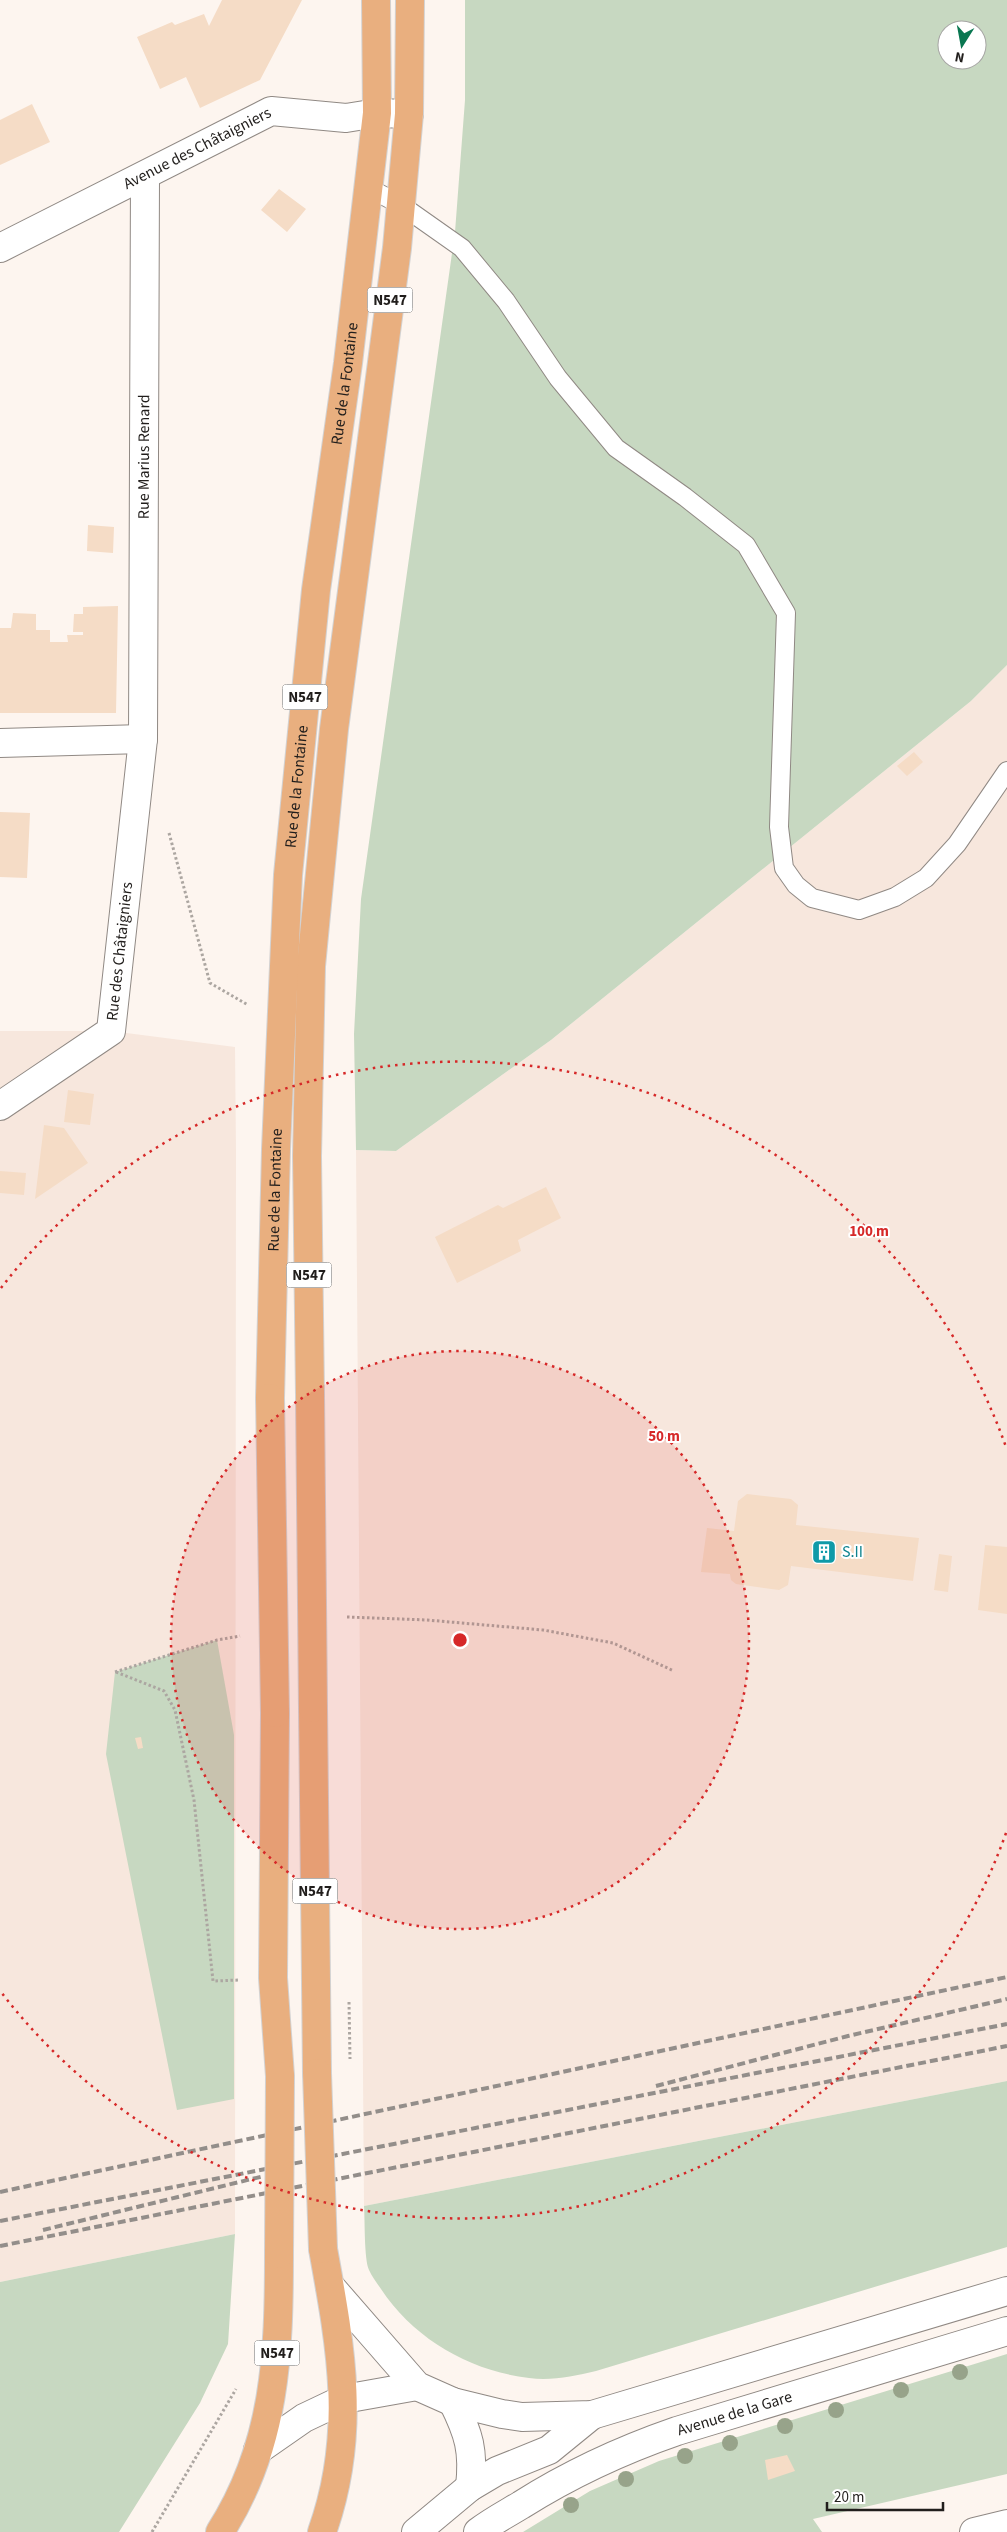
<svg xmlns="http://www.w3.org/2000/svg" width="1007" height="2532" viewBox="0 0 1007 2532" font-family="'Source Sans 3',sans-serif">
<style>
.built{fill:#f7e7dd}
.green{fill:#c7d8c1;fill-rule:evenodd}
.building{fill:#f5dcc6}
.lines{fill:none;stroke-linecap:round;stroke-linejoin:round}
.service-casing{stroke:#908984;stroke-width:20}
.minor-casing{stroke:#908984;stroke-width:30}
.tertiary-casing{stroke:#908984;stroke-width:30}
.primary-casing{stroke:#d3d2d2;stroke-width:30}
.path{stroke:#aca6a1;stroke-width:3;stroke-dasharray:2.5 2.5;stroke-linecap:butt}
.service{stroke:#fff;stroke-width:18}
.minor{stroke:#fff;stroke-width:28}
.tertiary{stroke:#fff;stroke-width:28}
.primary{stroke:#e9af7f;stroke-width:28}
.rail{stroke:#938e8a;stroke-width:4;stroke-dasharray:8 4;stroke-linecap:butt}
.primary-bridge-casing{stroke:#d3d2d2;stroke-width:30;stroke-linecap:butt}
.path-bridge{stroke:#aca6a1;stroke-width:3;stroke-dasharray:2.5 2.5;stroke-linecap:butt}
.primary-bridge{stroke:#e9af7f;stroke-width:28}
.tree{fill:#97a38a}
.ring{fill:none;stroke:#d62828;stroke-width:2.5;stroke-dasharray:2.5 5}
.labels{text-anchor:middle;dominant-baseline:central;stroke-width:4;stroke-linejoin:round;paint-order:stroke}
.shield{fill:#fff;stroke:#646260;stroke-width:1}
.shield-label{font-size:15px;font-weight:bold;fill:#211e1c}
.street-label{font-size:16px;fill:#211e1c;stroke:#fff}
.culture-label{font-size:16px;fill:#0d838f;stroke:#fff;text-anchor:start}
.centre{fill:#d62828;stroke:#fff;stroke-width:2.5}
.ring-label{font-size:15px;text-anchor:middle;font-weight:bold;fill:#d62828;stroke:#fff;stroke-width:4;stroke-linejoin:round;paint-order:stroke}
</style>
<rect width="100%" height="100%" fill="#fdf5ef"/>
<path class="built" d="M 1007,665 L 1007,2081 L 364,2206 L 356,1150 L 396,1151 L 551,1040 L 971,701 Z
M 0,1031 L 111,1031 L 235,1047 L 236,1152 L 235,2234 L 0,2282 Z"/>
<path class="green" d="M 465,0 L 1007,0 L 1007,665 L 971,701 L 551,1040 L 396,1151 L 356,1150 L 354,1034 L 361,899 L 455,232 L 465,100 ZM 947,30 L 977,30 L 977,60 L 947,60 Z
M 217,1640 L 234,1735 L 234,2099 L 177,2110 L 106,1754 L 115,1672 Z
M 1007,2081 L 1007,2247 L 596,2371 C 574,2376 552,2381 529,2378 C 470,2371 414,2339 381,2289 C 377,2283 372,2277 369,2270 C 364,2259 365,2220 364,2206 Z
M 235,2234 L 228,2344 L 200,2403 L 119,2532 L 0,2532 L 0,2282 Z
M 1007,2354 L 1007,2474 L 813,2519 L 822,2532 L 523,2532 L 590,2491 L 659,2461 Z"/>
<path class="building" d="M 222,0 L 302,0 L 260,80 L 200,108 L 186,77 L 160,89 L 137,37 L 172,22 L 175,25 L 204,14 L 209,26 Z
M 32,104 L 50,142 L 0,165 L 0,120 Z
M 279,189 L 306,209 L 287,232 L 261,210 Z
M 88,525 L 114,527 L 113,553 L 87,551 Z
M 118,606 L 116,713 L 0,713 L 0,628 L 11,628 L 13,613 L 36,614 L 36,630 L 50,630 L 50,642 L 68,642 L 67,635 L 83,635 L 83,632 L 73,632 L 74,614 L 83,614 L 83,607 Z
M 914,752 L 923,762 L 907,776 L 897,766 Z
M 0,812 L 30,813 L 27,878 L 0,877 Z
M 68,1090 L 94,1094 L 90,1125 L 64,1122 Z
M 44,1125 L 64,1128 L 88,1163 L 35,1199 Z
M 0,1171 L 26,1173 L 24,1195 L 0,1193 Z
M 546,1187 L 561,1218 L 518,1240 L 521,1251 L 457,1283 L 435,1237 L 498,1205 L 503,1208 Z
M 747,1494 L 791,1499 L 798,1505 L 796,1525 L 919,1538 L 913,1581 L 791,1566 L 788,1585 L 779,1590 L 736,1584 L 731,1580 L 730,1574 L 701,1572 L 707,1528 L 734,1531 L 738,1501 Z
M 985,1545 L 1007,1547 L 1007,1614 L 978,1610 Z
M 939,1554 L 952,1556 L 948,1592 L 934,1590 Z
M 141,1737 L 143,1748 L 138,1749 L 135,1738 Z
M 787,2455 L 795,2471 L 768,2480 L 765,2460 Z"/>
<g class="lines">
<defs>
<path id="service" d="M 369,188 L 401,205 L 462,248 L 506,301 L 558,378 L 616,448 L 685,497 L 746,545 L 786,613 L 779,827 L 784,868 L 796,885 L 812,898 L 859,910 L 895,897 L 926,878 L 957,844 L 1007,771"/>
<g id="minor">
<path id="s1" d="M 0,248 L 271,111 L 346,118 L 377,113 L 409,114"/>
<path d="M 0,743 L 143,739"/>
<path id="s2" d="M 0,1106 L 111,1031 L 143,739 L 145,176"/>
<path d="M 974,2532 L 1007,2524"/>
</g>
<g id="tertiary">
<path d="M 330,2286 L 417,2386 L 453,2402 L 502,2414 L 522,2417 L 592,2415 L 1007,2291"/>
<path d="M 453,2402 C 469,2434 474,2451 470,2487"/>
<path d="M 258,2450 L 304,2418 L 344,2399 L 417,2386"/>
<path d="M 416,2532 L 470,2487 L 497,2471 L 549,2450 L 592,2415"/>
<path id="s3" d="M 478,2532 C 491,2522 506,2514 521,2505 C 570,2474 622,2450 677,2431 L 1007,2331"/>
</g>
<g id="primary">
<path d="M 310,1395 L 307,1156 L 311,966 L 334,729 L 397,248 L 409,114 L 410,0"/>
<path id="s4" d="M 270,1398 L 276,1149 L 288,875 L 316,590 L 348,363 L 377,113 L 376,0"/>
<path d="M 313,1708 L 317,2073"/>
<path d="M 275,1713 L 273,1978 L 280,2076"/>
<path d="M 220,2532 C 276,2445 279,2353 279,2254"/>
<path d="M 322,2532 C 357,2434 341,2348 323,2249"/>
</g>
</defs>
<use href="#service" class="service-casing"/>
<use href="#minor" class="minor-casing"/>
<use href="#tertiary" class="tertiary-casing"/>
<use href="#primary" class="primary-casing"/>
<path class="path" d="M 169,833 L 210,983 L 248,1005
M 347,1617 L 427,1620 L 543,1630 L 613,1643 L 674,1671
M 115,1672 L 217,1640 L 240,1636
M 116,1672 L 164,1691 L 175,1710 L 194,1800 L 213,1981 L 240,1980
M 152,2532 L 236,2389"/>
<use href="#service" class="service"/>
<use href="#minor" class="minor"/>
<use href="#tertiary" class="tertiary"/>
<use href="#primary" class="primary"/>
<path class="rail" d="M 656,2086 L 848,2036 L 1007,1999
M 0,2192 L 1007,1977
M 0,2221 L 1007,2024
M 43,2230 L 264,2176
M 0,2246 L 1007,2046"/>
<defs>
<path id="primary-bridge" d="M 310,1395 L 313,1708
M 270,1398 L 275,1713
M 317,2073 L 323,2249
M 279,2254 L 280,2076"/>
</defs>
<use href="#primary-bridge" class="primary-bridge-casing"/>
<path class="path-bridge" d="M 349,2002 L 350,2059"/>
<use href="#primary-bridge" class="primary-bridge"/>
</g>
<g class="tree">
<circle cx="960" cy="2372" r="8"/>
<circle cx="901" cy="2390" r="8"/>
<circle cx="836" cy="2410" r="8"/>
<circle cx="785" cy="2426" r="8"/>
<circle cx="730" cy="2443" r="8"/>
<circle cx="685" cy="2456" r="8"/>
<circle cx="626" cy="2479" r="8"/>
<circle cx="571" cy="2505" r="8"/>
</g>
<circle cx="460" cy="1640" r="289" fill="#d62828" fill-opacity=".12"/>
<g class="ring">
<circle cx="460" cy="1640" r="289"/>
<path d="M1006 1833A579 579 0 0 1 1 1992M1 1288A579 579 0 0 1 1006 1447"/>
</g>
<defs>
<symbol id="building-square" viewBox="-11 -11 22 22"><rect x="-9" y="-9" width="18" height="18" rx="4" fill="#0f9aa8" stroke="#fff"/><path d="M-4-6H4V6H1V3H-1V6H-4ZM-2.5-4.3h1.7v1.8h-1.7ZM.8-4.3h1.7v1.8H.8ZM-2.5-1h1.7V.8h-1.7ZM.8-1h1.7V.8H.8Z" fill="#fff"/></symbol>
</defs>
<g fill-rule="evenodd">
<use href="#building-square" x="810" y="1538" width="28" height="28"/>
</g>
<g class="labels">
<g class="shield">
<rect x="367.5" y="287.5" width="45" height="25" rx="4"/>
<rect x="282.5" y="684.5" width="45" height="25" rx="4"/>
<rect x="286.5" y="1262.5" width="45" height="25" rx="4"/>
<rect x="292.5" y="1878.5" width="45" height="25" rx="4"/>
<rect x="254.5" y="2340.5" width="45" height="25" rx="4"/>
</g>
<g class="shield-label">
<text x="390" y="300">N547</text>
<text x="305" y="697">N547</text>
<text x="309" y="1275">N547</text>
<text x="315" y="1891">N547</text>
<text x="277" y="2353">N547</text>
</g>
<g class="street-label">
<text stroke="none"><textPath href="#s1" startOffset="221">Avenue des Châtaigniers</textPath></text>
<text stroke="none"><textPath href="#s4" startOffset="1018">Rue de la Fontaine</textPath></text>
<text stroke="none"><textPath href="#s2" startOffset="710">Rue Marius Renard</textPath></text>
<text stroke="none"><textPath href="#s4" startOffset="612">Rue de la Fontaine</textPath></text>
<text stroke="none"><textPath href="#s2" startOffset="214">Rue des Châtaigniers</textPath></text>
<text stroke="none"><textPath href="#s4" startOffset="208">Rue de la Fontaine</textPath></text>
<text stroke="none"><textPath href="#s3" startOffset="284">Avenue de la Gare</textPath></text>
</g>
<g class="culture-label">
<text x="842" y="1552">S.II</text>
</g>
</g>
<circle cx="460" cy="1640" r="8" class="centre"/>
<g class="ring-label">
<text x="869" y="1236">100 m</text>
<text x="664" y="1441">50 m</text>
</g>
<g transform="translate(962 45) rotate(191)"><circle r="24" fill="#ffffff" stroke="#a6a5a4"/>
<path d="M0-4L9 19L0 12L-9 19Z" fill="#097751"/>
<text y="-8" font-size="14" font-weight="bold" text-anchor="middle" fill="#211e1c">N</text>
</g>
<path d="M827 2502v8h116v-8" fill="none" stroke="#211e1c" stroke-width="2.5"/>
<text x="834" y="2502" font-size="15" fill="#211e1c" stroke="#ffffff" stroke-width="4" paint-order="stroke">20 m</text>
</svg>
